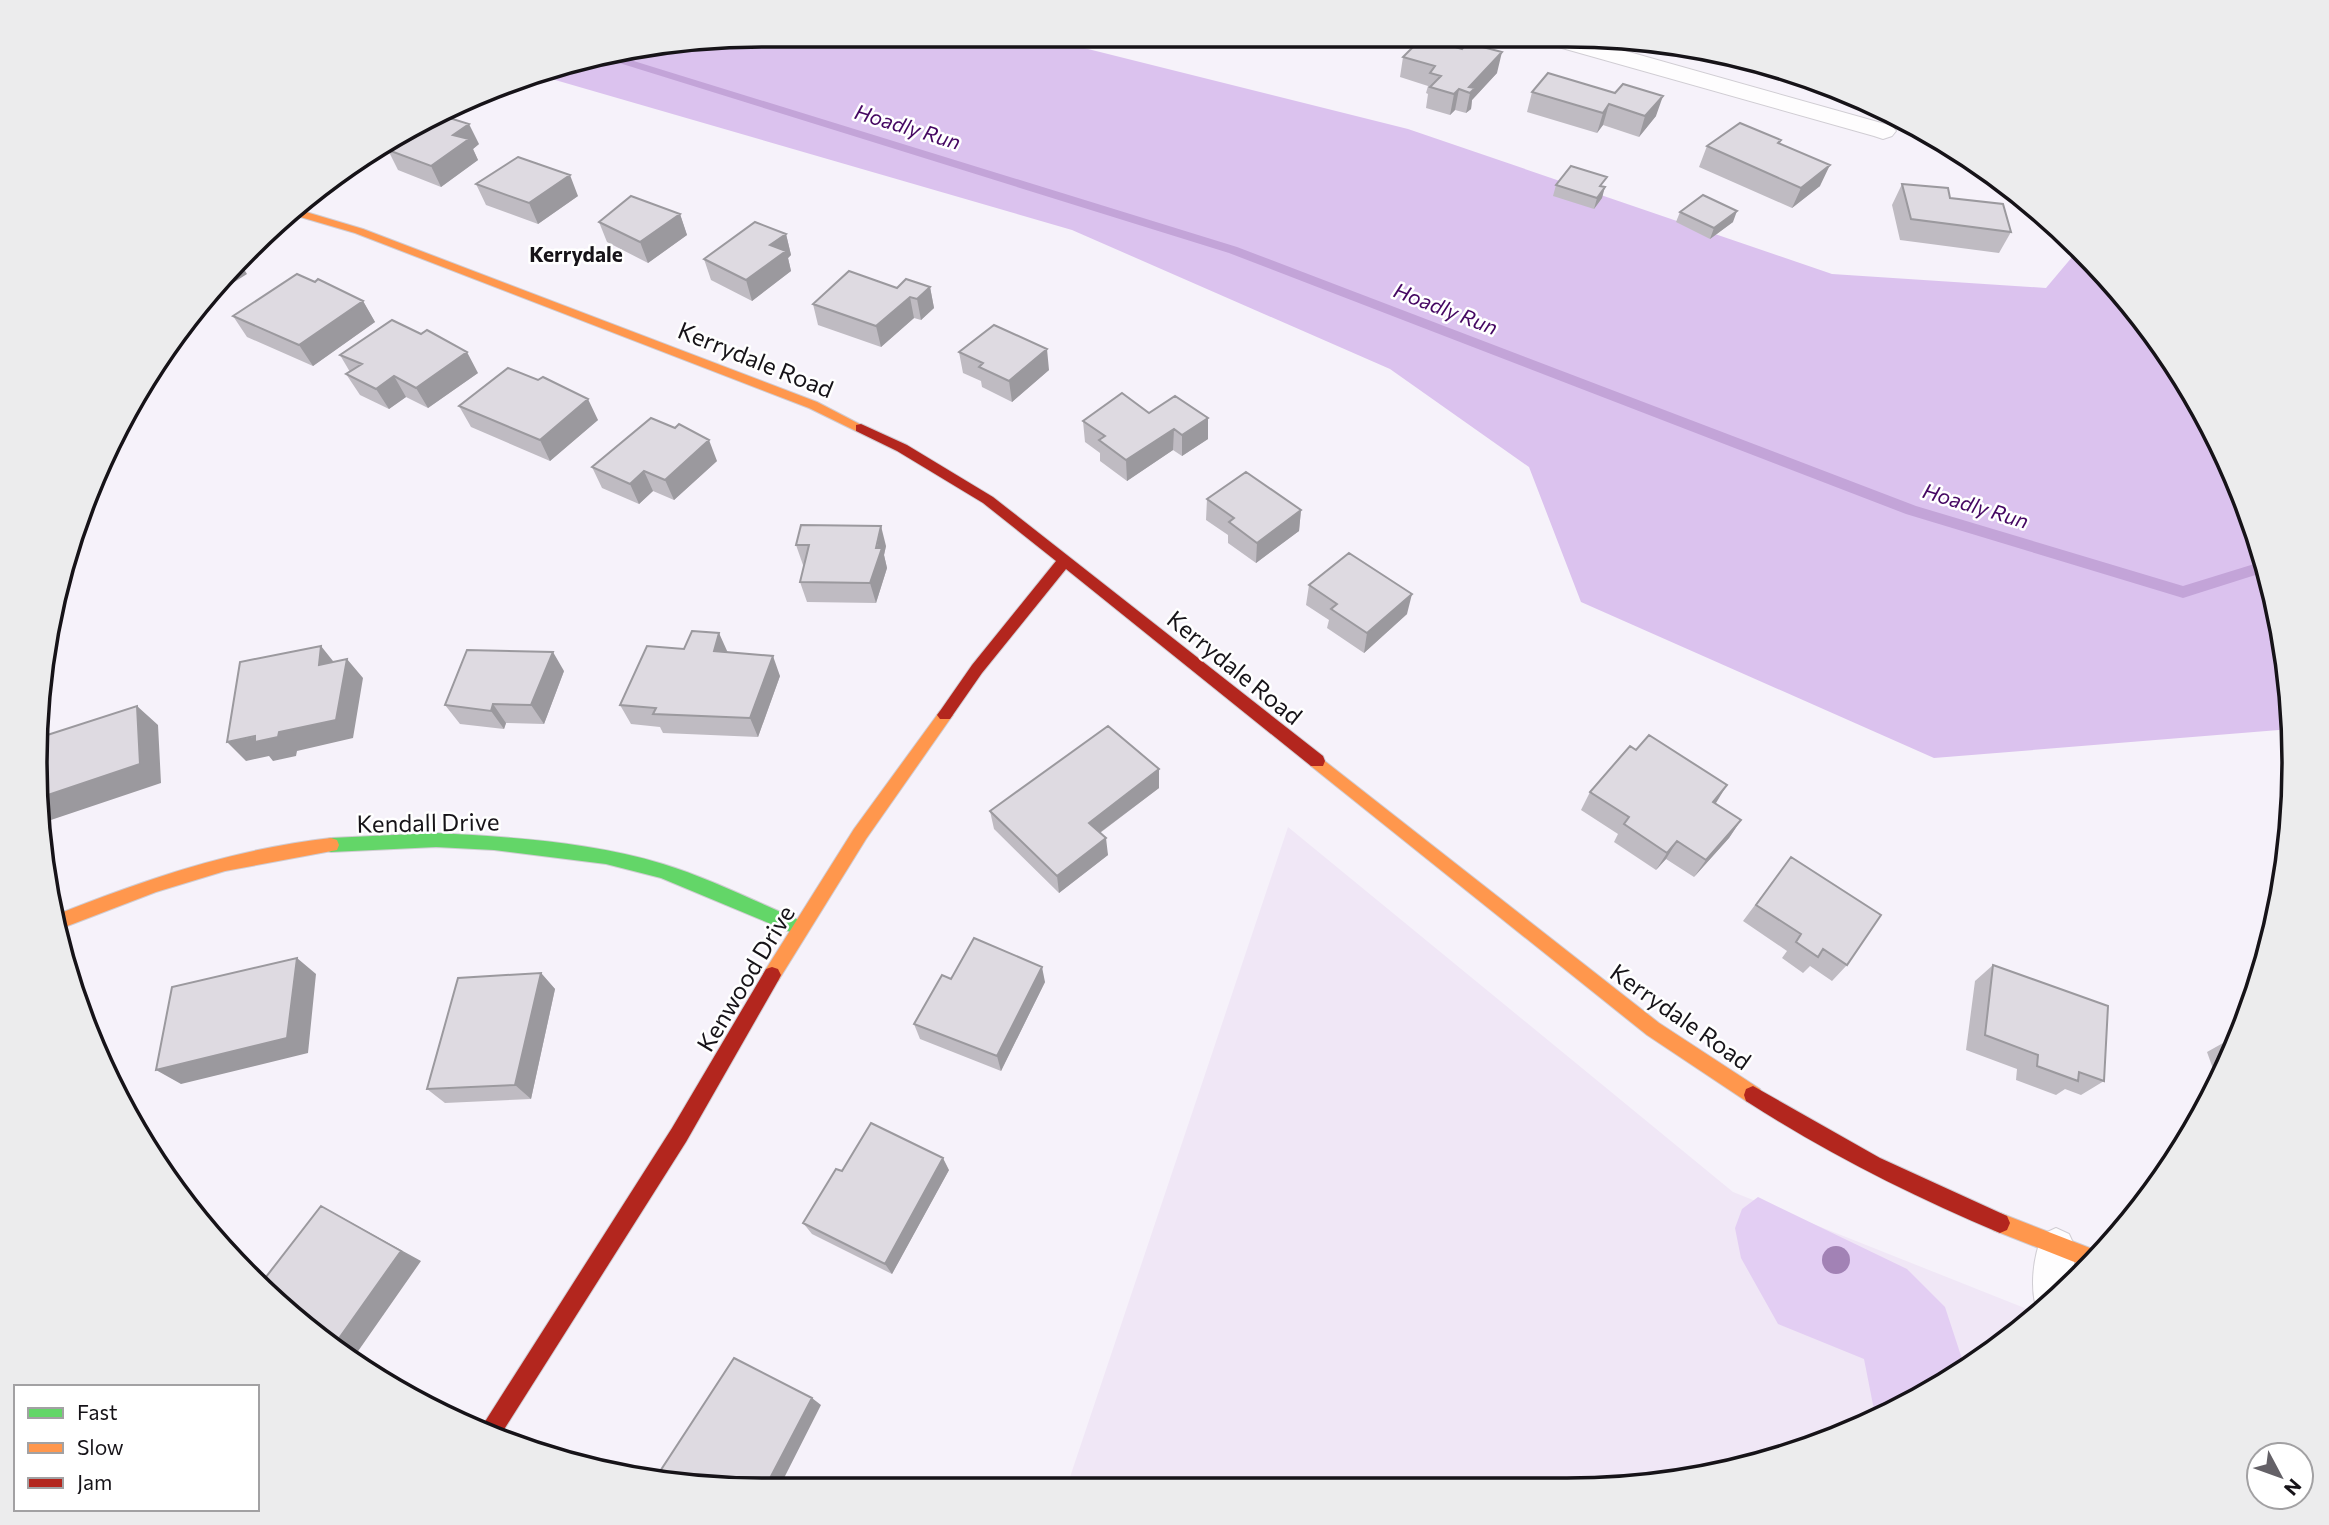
<svg xmlns="http://www.w3.org/2000/svg" width="2329" height="1525" viewBox="0 0 2329 1525" font-family="Commissioner,sans-serif">
<style>
.built{fill:#f0e7f6}
.green{fill:#e3cef3}
.forest{fill:#dbc2ee}
.lines{fill:none;stroke-linecap:round;stroke-linejoin:round}
.stream{fill:#c3a4d8;fill-rule:evenodd}
.lane-casing{stroke:#d0cdd3;stroke-width:2}
.street-casing{stroke:#d0cdd3;stroke-width:2}
.fast-casing{stroke:#d0cdd3;stroke-width:2}
.slow-casing{stroke:#d0cdd3;stroke-width:2}
.jam-casing{stroke:#d0cdd3;stroke-width:2}
.lane{fill:#fefdfe;fill-rule:evenodd}
.street{fill:#fefdfe;fill-rule:evenodd}
.fast{fill:#63d668;fill-rule:evenodd}
.slow{fill:#ff974d;fill-rule:evenodd}
.jam{fill:#b3261e;fill-rule:evenodd}
.tree{fill:#a282b5}
.wall{fill:#bfbbc2}
.shaded-wall{fill:#9b999e}
.building{fill:#dedae1;stroke:#9b999e;stroke-width:2}
.labels{text-anchor:middle;dominant-baseline:central;stroke-width:5;stroke-linejoin:round;paint-order:stroke}
.far-water-label{font-size:21px;font-style:italic;fill:#450762;stroke:#fff}
.far-neighbourhood-label{font-size:21px;font-weight:bold;fill:#161318;stroke:#fff}
.street-label{font-size:24px;fill:#161318;stroke:#fff}
.rim{fill:none;stroke:#161318;stroke-width:3.5}
</style>
<rect width="100%" height="100%" fill="#f6f2fa"/>
<path class="built" d="M 1288,827 L 1733,1192 L 2037,1313 L 2009,1340 L 1888,1415 L 1754,1465 L 1614,1488 L 1067,1486 Z"/>
<path class="green" d="M 1758,1197 L 1907,1269 L 1945,1307 L 1965,1368 L 1888,1415 L 1876,1420 L 1864,1359 L 1778,1324 L 1741,1258 L 1735,1228 L 1742,1209 Z"/>
<path class="forest" d="M 667,41 L 1060,42 L 1408,129 L 1832,274 L 2046,288 L 2078,250 L 2144,320 L 2219,441 L 2269,575 L 2292,715 L 2292,729 L 1934,758 L 1581,602 L 1529,467 L 1390,369 L 1072,230 L 531,73 Z"/>
<g class="lines">
<path class="stream" d="M 611,54 L 1237,247 L 1916,506 L 2183,586 L 2264,561 L 2268,571 L 2183,598 L 1906,514 L 1229,253 L 600,57 Z"/>
<defs>
<path id="lane" d="M 2056,1228 L 2069,1234 L 2075,1247 L 2073,1280 L 2038,1313 C 2029,1290 2033,1256 2043,1234 Z"/>
<path id="street" d="M 1552,41 L 1590,41 L 1892,126 L 1896,131 L 1892,136 L 1883,139 L 1874,136 L 1555,46 Z"/>
<path id="fast" d="M 436,833 C 511,837 590,842 663,864 C 709,878 761,904 806,923 L 809,928 L 806,933 L 800,936 L 661,878 L 606,864 L 494,850 L 436,847 L 331,852 L 325,850 L 323,845 L 325,840 L 331,838 Z"/>
<path id="slow" d="M 296,209 L 363,229 L 817,402 L 867,428 L 866,431 L 856,431 L 809,408 L 355,233 L 290,214 Z
M 945,709 L 950,711 L 953,715 L 950,719 L 866,839 L 778,981 L 772,983 L 766,981 L 763,975 L 766,969 L 854,829 L 940,711 Z
M 1317,755 L 1659,1023 L 1760,1089 L 1762,1095 L 1760,1101 L 1753,1104 L 1746,1101 L 1647,1035 L 1311,766 L 1309,761 L 1311,756 Z
M 331,838 L 337,840 L 339,845 L 337,850 L 225,871 L 156,892 L 57,930 L 53,916 C 143,880 233,849 331,838 Z
M 2000,1213 L 2095,1250 L 2102,1253 L 2087,1267 L 1993,1230 L 1990,1223 L 1993,1216 Z"/>
<path id="jam" d="M 861,424 L 907,445 L 993,497 L 1323,756 L 1325,761 L 1323,766 L 1311,766 L 1066,569 L 982,673 L 950,719 L 940,719 L 937,715 L 940,711 L 972,665 L 1056,561 L 983,503 L 897,451 L 856,431 L 856,425 Z
M 772,967 L 778,969 L 781,975 L 778,981 L 686,1142 L 498,1439 L 479,1431 L 672,1128 L 766,969 Z
M 1753,1086 L 1880,1158 L 2007,1216 L 2010,1223 L 2007,1230 L 2000,1233 C 1912,1196 1827,1153 1746,1101 L 1744,1095 L 1746,1089 Z"/>
</defs>
<use href="#lane" class="lane-casing"/>
<use href="#street" class="street-casing"/>
<use href="#fast" class="fast-casing"/>
<use href="#slow" class="slow-casing"/>
<use href="#jam" class="jam-casing"/>
<use href="#lane" class="lane"/>
<use href="#street" class="street"/>
<use href="#fast" class="fast"/>
<use href="#slow" class="slow"/>
<use href="#jam" class="jam"/>
</g>
<circle class="tree" cx="1836" cy="1260" r="14"/>
<path class="wall" d="M 1403,57 L 1497,73 L 1472,100 L 1471,109 L 1466,113 L 1455,110 L 1450,115 L 1426,108 L 1428,94 L 1426,93 L 1428,86 L 1400,77 Z
M 1548,73 L 1656,116 L 1639,137 L 1603,125 L 1597,133 L 1527,112 L 1532,92 Z
M 1781,140 L 1780,144 L 1820,186 L 1792,208 L 1699,167 L 1707,146 Z
M 479,144 L 473,149 L 478,160 L 441,187 L 398,170 L 388,150 Z
M 476,184 L 578,196 L 538,224 L 486,205 Z
M 1902,184 L 1950,198 L 2011,232 L 1999,253 L 1900,240 L 1892,205 Z
M 1556,185 L 1604,187 L 1602,198 L 1594,209 L 1553,196 Z
M 1680,212 L 1733,222 L 1710,239 L 1676,222 Z
M 680,214 L 687,235 L 648,263 L 607,242 L 599,222 Z
M 786,234 L 791,255 L 788,258 L 791,271 L 752,301 L 711,280 L 704,259 Z
M 930,287 L 934,308 L 921,320 L 914,318 L 881,347 L 818,325 L 813,304 L 897,288 Z
M 363,301 L 375,322 L 313,366 L 247,337 L 233,316 Z
M 959,352 L 1049,370 L 1012,402 L 982,387 L 981,381 L 963,373 Z
M 340,355 L 478,373 L 428,408 L 406,397 L 389,409 L 360,395 L 346,374 L 350,372 Z
M 538,380 L 598,420 L 550,461 L 471,427 L 459,406 Z
M 1149,413 L 1208,439 L 1182,456 L 1173,450 L 1127,481 L 1100,461 L 1100,453 L 1085,442 L 1083,421 Z
M 717,461 L 674,500 L 653,491 L 639,504 L 602,488 L 592,467 Z
M 1207,499 L 1301,510 L 1299,531 L 1256,563 L 1228,543 L 1228,535 L 1206,520 Z
M 796,545 L 886,546 L 884,555 L 887,568 L 876,603 L 807,602 L 800,582 L 804,565 L 803,565 Z
M 1309,585 L 1407,614 L 1364,653 L 1327,628 L 1329,620 L 1306,605 Z
M 727,652 L 780,676 L 758,737 L 663,733 L 660,727 L 631,724 L 620,705 Z
M 564,671 L 544,724 L 506,723 L 504,729 L 460,724 L 445,705 Z
M 1159,769 L 1159,788 L 1100,833 L 1108,855 L 1059,893 L 994,829 L 990,811 Z
M 1590,792 L 1715,804 L 1741,820 L 1729,838 L 1694,877 L 1666,859 L 1656,870 L 1614,842 L 1618,834 L 1581,810 Z
M 1791,857 L 1847,965 L 1832,981 L 1810,966 L 1803,973 L 1782,958 L 1787,951 L 1743,921 Z
M 1993,965 L 2104,1081 L 2081,1095 L 2065,1089 L 2056,1095 L 2016,1080 L 2017,1069 L 1966,1050 L 1975,981 Z
M 541,973 L 555,989 L 531,1099 L 445,1103 L 427,1089 Z
M 951,979 L 1045,982 L 1001,1071 L 920,1039 L 914,1024 Z
M 2232,1038 L 2237,1038 L 2217,1080 L 2207,1052 Z
M 949,1170 L 892,1274 L 812,1234 L 803,1223 L 842,1171 Z"/>
<path class="shaded-wall" d="M 1502,52 L 1497,73 L 1472,100 L 1471,109 L 1466,113 L 1470,93 L 1469,87 Z
M 1459,89 L 1455,110 L 1450,115 L 1454,94 Z
M 1663,96 L 1656,116 L 1639,137 L 1645,116 Z
M 1609,104 L 1603,125 L 1597,133 L 1603,113 Z
M 469,124 L 479,144 L 473,149 L 478,160 L 441,187 L 431,166 L 453,135 Z
M 1830,165 L 1820,186 L 1792,208 L 1801,188 Z
M 570,175 L 578,196 L 538,224 L 529,203 Z
M 1605,187 L 1602,198 L 1594,209 L 1597,198 Z
M 1737,211 L 1733,222 L 1710,239 L 1714,228 Z
M 680,214 L 687,235 L 648,263 L 640,242 Z
M 786,234 L 791,255 L 788,258 L 791,271 L 752,301 L 746,280 L 770,245 Z
M 238,260 L 247,274 L 198,305 Z
M 930,287 L 934,308 L 921,320 L 917,299 Z
M 910,297 L 914,318 L 881,347 L 876,326 Z
M 363,301 L 375,322 L 313,366 L 299,345 Z
M 1047,349 L 1049,370 L 1012,402 L 1009,381 Z
M 467,352 L 478,373 L 428,408 L 416,388 Z
M 394,376 L 406,397 L 389,409 L 376,389 Z
M 588,399 L 598,420 L 550,461 L 540,440 Z
M 1208,418 L 1208,439 L 1182,456 L 1182,435 Z
M 1174,429 L 1173,450 L 1127,481 L 1126,460 Z
M 709,440 L 717,461 L 674,500 L 665,480 Z
M 644,471 L 653,491 L 639,504 L 630,484 Z
M 1301,510 L 1299,531 L 1256,563 L 1257,543 Z
M 881,526 L 886,546 L 884,555 L 887,568 L 876,603 L 870,583 Z
M 1412,594 L 1407,614 L 1364,653 L 1367,633 Z
M 719,633 L 728,653 L 714,651 Z
M 321,646 L 337,666 L 319,665 Z
M 553,652 L 564,671 L 544,724 L 531,705 Z
M 773,656 L 780,676 L 758,737 L 750,718 Z
M 347,659 L 363,678 L 353,738 L 297,751 L 296,756 L 273,761 L 269,756 L 246,761 L 227,742 L 279,732 Z
M 493,704 L 506,723 L 504,729 L 491,711 Z
M 137,706 L 158,725 L 161,783 L 45,822 L 44,821 L 42,797 Z
M 1159,769 L 1159,788 L 1090,840 L 1089,823 Z
M 1727,785 L 1716,803 L 1701,820 L 1713,802 Z
M 1741,820 L 1729,838 L 1694,877 L 1706,860 Z
M 1106,838 L 1108,855 L 1059,893 L 1057,876 Z
M 1677,841 L 1666,859 L 1656,870 L 1667,853 Z
M 297,958 L 316,974 L 308,1053 L 181,1084 L 156,1070 Z
M 1042,967 L 1045,982 L 1001,1071 L 997,1056 Z
M 541,973 L 555,989 L 531,1099 L 515,1085 Z
M 943,1158 L 949,1170 L 892,1274 L 885,1264 Z
M 321,1206 L 421,1261 L 354,1357 L 335,1344 Z
M 812,1398 L 821,1405 L 781,1484 L 767,1484 Z"/>
<path class="building" d="M 1419,41 L 1436,41 L 1462,49 L 1467,43 L 1502,52 L 1469,87 L 1475,88 L 1470,93 L 1459,89 L 1454,94 L 1430,87 L 1441,76 L 1430,73 L 1435,66 L 1403,57 Z
M 1548,73 L 1615,93 L 1623,84 L 1663,96 L 1645,116 L 1609,104 L 1603,113 L 1532,92 Z
M 443,116 L 469,124 L 453,135 L 469,139 L 431,166 L 388,150 Z
M 1740,123 L 1781,140 L 1778,143 L 1830,165 L 1801,188 L 1707,146 Z
M 518,157 L 570,175 L 529,203 L 476,184 Z
M 1571,166 L 1607,177 L 1600,186 L 1605,187 L 1597,198 L 1556,185 Z
M 1902,184 L 1948,188 L 1950,198 L 2003,204 L 2011,232 L 1911,219 Z
M 1703,195 L 1737,211 L 1714,228 L 1680,212 Z
M 631,196 L 680,214 L 640,242 L 599,222 Z
M 755,222 L 786,234 L 770,245 L 786,251 L 746,280 L 704,259 Z
M 849,271 L 897,288 L 906,279 L 930,287 L 917,299 L 910,297 L 876,326 L 813,304 Z
M 297,274 L 315,282 L 318,279 L 363,301 L 299,345 L 233,316 Z
M 392,320 L 421,334 L 427,330 L 467,352 L 416,388 L 394,376 L 376,389 L 346,374 L 362,364 L 340,355 Z
M 994,325 L 1047,349 L 1009,381 L 979,367 L 983,363 L 959,352 Z
M 508,368 L 538,380 L 543,377 L 588,399 L 540,440 L 459,406 Z
M 1122,393 L 1149,413 L 1175,396 L 1208,418 L 1182,435 L 1174,429 L 1126,460 L 1099,440 L 1105,436 L 1083,421 Z
M 651,418 L 675,428 L 679,424 L 709,440 L 665,480 L 644,471 L 630,484 L 592,467 Z
M 1246,472 L 1301,510 L 1257,543 L 1229,522 L 1234,518 L 1207,499 Z
M 801,525 L 881,526 L 876,548 L 882,548 L 870,583 L 800,582 L 809,545 L 796,545 Z
M 1349,553 L 1412,594 L 1367,633 L 1331,609 L 1337,604 L 1309,585 Z
M 692,631 L 719,633 L 714,651 L 773,656 L 750,718 L 653,714 L 656,708 L 620,705 L 647,646 L 684,649 Z
M 321,646 L 319,665 L 347,659 L 336,720 L 279,732 L 278,737 L 255,742 L 255,736 L 227,742 L 240,662 Z
M 467,650 L 553,652 L 531,705 L 493,704 L 491,711 L 445,705 Z
M 137,706 L 140,764 L 42,797 L 38,738 Z
M 1108,726 L 1159,769 L 1089,823 L 1106,838 L 1057,876 L 990,811 Z
M 1649,735 L 1727,785 L 1713,802 L 1741,820 L 1706,860 L 1677,841 L 1667,853 L 1624,824 L 1629,817 L 1590,792 L 1630,746 L 1636,750 Z
M 1791,857 L 1881,915 L 1847,965 L 1823,949 L 1818,957 L 1796,942 L 1801,934 L 1756,905 Z
M 974,938 L 1042,967 L 997,1056 L 914,1024 L 942,975 L 951,979 Z
M 297,958 L 287,1038 L 156,1070 L 172,987 Z
M 1993,965 L 2108,1006 L 2104,1081 L 2079,1072 L 2078,1081 L 2037,1066 L 2038,1055 L 1985,1035 Z
M 541,973 L 515,1085 L 427,1089 L 458,978 Z
M 871,1123 L 943,1158 L 885,1264 L 803,1223 L 836,1169 L 842,1171 Z
M 321,1206 L 401,1251 L 335,1344 L 283,1309 L 259,1286 Z
M 734,1358 L 812,1398 L 767,1484 L 667,1484 L 660,1482 L 655,1479 Z"/>
<g class="labels">
<g class="far-water-label">
<text transform="translate(908 126) rotate(17)">Hoadly Run</text>
<text transform="translate(1446 308) rotate(21)">Hoadly Run</text>
<text transform="translate(1976 505) rotate(17)">Hoadly Run</text>
</g>
<g class="far-neighbourhood-label">
<text x="576" y="253">Kerrydale</text>
</g>
<g class="street-label">
<text transform="translate(756 359) rotate(22)">Kerrydale Road</text>
<text transform="translate(1235 667) rotate(39)">Kerrydale Road</text>
<text transform="translate(428 822) rotate(-1)">Kendall Drive</text>
<text transform="translate(745 978) rotate(-59)">Kenwood Drive</text>
<text transform="translate(1681 1016) rotate(35)">Kerrydale Road</text>
</g>
</g>
<path d="M0 0H2329V1525H0ZM762 47H1567A715 715 0 0 1 2282 762V763A715 715 0 0 1 1567 1478H762A715 715 0 0 1 47 763V762A715 715 0 0 1 762 47Z" fill="#ececed" fill-rule="evenodd"/>
<path class="rim" d="M762 47H1567A715 715 0 0 1 2282 762V763A715 715 0 0 1 1567 1478H762A715 715 0 0 1 47 763V762A715 715 0 0 1 762 47Z"/>
<rect x="14" y="1385" width="245" height="126" fill="#ffffff" stroke="#a2a1a3" stroke-width="2"/>
<rect x="28" y="1408" width="35" height="10" fill="#63d668" stroke="#a2a1a3" stroke-width="2"/>
<text x="77" y="1420" font-size="21" fill="#161318">Fast</text>
<rect x="28" y="1443" width="35" height="10" fill="#ff974d" stroke="#a2a1a3" stroke-width="2"/>
<text x="77" y="1455" font-size="21" fill="#161318">Slow</text>
<rect x="28" y="1478" width="35" height="10" fill="#b3261e" stroke="#a2a1a3" stroke-width="2"/>
<text x="77" y="1490" font-size="21" fill="#161318">Jam</text>
<g transform="translate(2280 1476) rotate(131)"><circle r="33" fill="#ffffff" stroke="#a2a1a3" stroke-width="2"/>
<path d="M0-5L12 26L0 18L-12 26Z" fill="#646167"/>
<text y="-10" font-size="19" font-weight="bold" text-anchor="middle" fill="#161318">N</text>
</g>
</svg>
